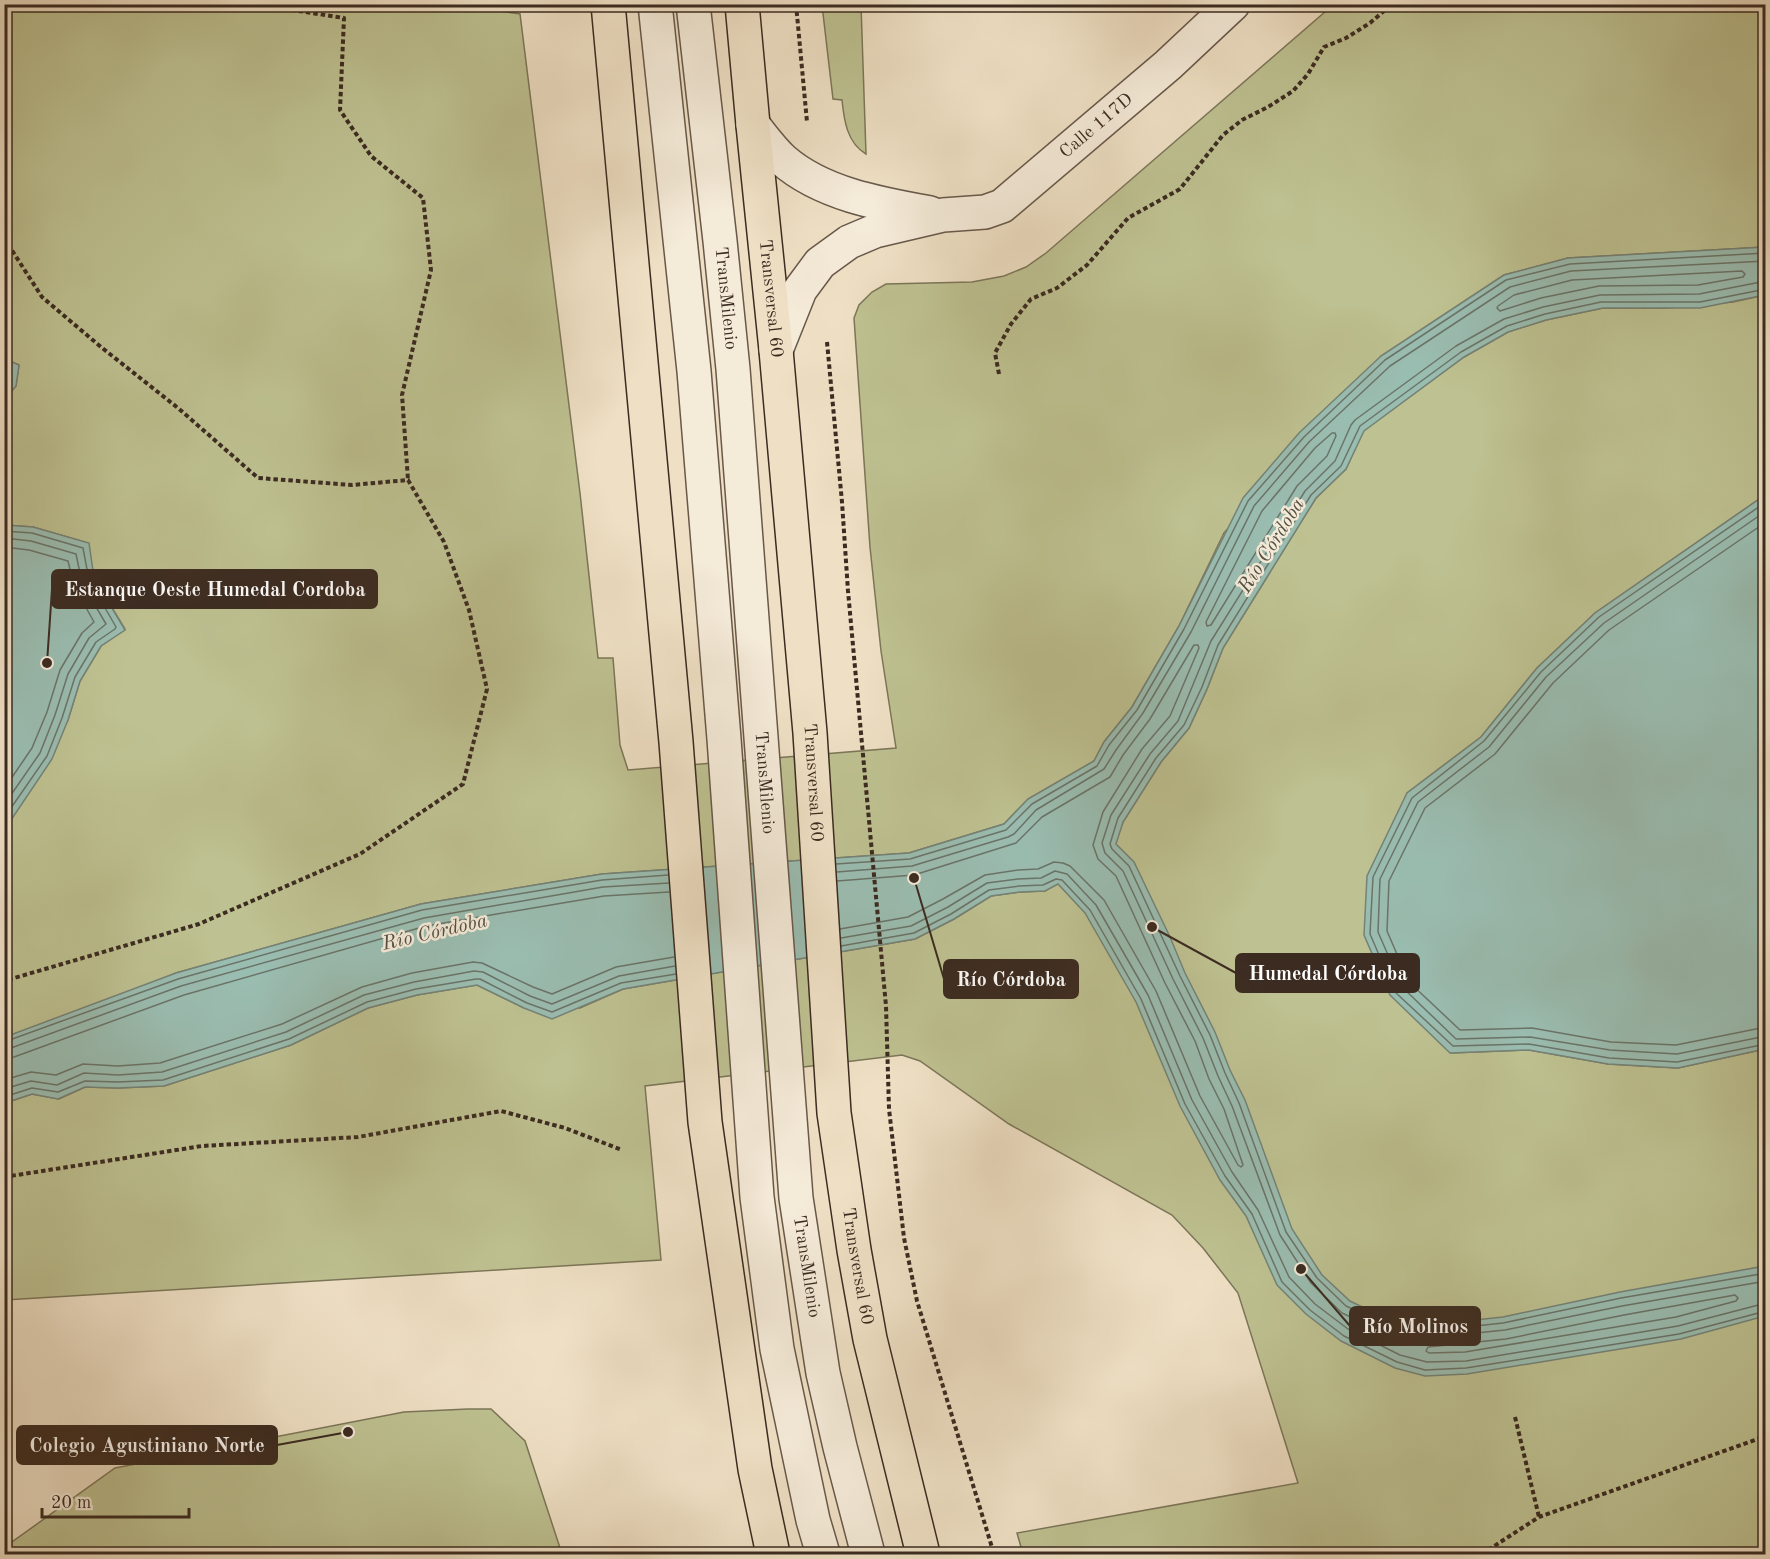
<svg xmlns="http://www.w3.org/2000/svg" width="1770" height="1559" viewBox="0 0 1770 1559" font-family="'Old Standard TT',serif">
<style>
.green{fill:#bec191;stroke:#7c7659;stroke-width:1.5}
.water{fill:#9abdb1;stroke:#748377;stroke-width:1.5}
.lines{fill:none;stroke-linecap:round;stroke-linejoin:round}
.shore{stroke:#6a7469;stroke-width:1.5}
.minor-casing{stroke:#68584a;stroke-width:36}
.major-casing{stroke:#3b2b21;stroke-width:36}
.path{stroke:#3b2b21;stroke-width:4;stroke-dasharray:4.5 3;stroke-linecap:butt}
.minor{stroke:#f5ebd9;stroke-width:33}
.major{stroke:#efe0c5;stroke-width:33}
.labels{text-anchor:middle;dominant-baseline:central;stroke-width:5;stroke-linejoin:round;paint-order:stroke}
.street-label{font-size:18px;fill:#3b2b21;stroke:#f5ebd9}
.water-label{font-size:20px;font-style:italic;fill:#535045;stroke:#f5ebd9}
.leader{fill:none;stroke:#3b2b21;stroke-width:2}
.callout-dot{fill:#3b2b21;stroke:#f5ebd9;stroke-width:2}
.callout{fill:#3b2b21;stroke:#3b2b21;stroke-width:2}
.callout-label{font-size:20px;text-anchor:middle;font-weight:bold;fill:#fff}
</style>
<rect width="100%" height="100%" fill="#efe0c5"/>
<filter id="stains"><feTurbulence type="fractalNoise" baseFrequency=".00333" numOctaves="4"/><feColorMatrix values="0 0 0 0 .2 0 0 0 0 .09 0 0 0 0 .02 0 0 0 .5 -.17"/></filter>
<radialGradient id="worn" r=".72"><stop offset=".6" stop-color="#630" stop-opacity="0"/><stop offset="1" stop-color="#630" stop-opacity=".3"/></radialGradient>
<path class="green" d="M 449,4 L 520,14 L 580,493 L 598,658 L 613,658 L 620,745 L 628,770 L 896,748 L 881,651 L 870,547 L 854,318 L 859,305 L 872,292 L 886,284 L 972,282 L 1004,276 L 1026,267 L 1046,253 L 1333,5 L 1765,5 L 1765,247 L 1568,258 L 1504,275 L 1381,356 L 1224,533 L 1179,626 L 1132,707 L 1104,742 L 1094,761 L 1028,799 L 1004,824 L 909,853 L 602,874 L 421,904 L 176,973 L 103,1004 L 5,1037 L 5,826 L 68,720 L 80,681 L 101,646 L 125,629 L 94,578 L 88,543 L 33,527 L 5,525 L 4,399 L 16,386 L 19,365 L 4,359 L 5,5 Z
M 822,5 L 861,5 L 866,154 C 847,143 844,120 842,100 L 833,99 Z
M 1765,295 L 1765,495 L 1595,613 L 1537,668 L 1481,737 L 1407,793 L 1451,1053 L 1529,1050 L 1608,1064 L 1678,1068 L 1765,1049 L 1765,1554 L 1023,1554 L 1017,1533 L 1298,1483 L 1238,1293 L 1203,1248 L 1172,1215 L 1009,1124 L 920,1061 L 902,1055 L 645,1086 L 661,1260 L 5,1300 L 5,1103 L 32,1094 L 59,1099 L 85,1087 L 118,1088 L 164,1086 L 291,1045 L 368,1008 L 417,995 L 477,985 L 524,1008 L 580,1008 L 623,989 L 915,939 L 954,919 L 991,896 L 1020,892 L 1045,891 L 1115,844 L 1123,822 L 1161,762 L 1189,728 L 1207,689 L 1223,648 L 1316,498 L 1346,469 L 1363,431 L 1464,357 L 1508,332 L 1546,320 L 1603,308 L 1667,308 L 1733,302 Z
M 468,1409 L 491,1409 L 525,1441 L 562,1554 L 5,1554 L 5,1547 L 115,1468 L 404,1412 Z"/>
<path class="water" d="M 1765,247 L 1765,295 L 1700,308 L 1603,308 L 1546,320 L 1508,332 L 1464,357 L 1364,431 L 1346,469 L 1316,498 L 1223,648 L 1207,689 L 1189,728 L 1161,762 L 1123,822 L 1116,844 L 1134,862 L 1170,937 L 1185,973 L 1215,1032 L 1230,1070 L 1245,1100 L 1292,1229 L 1322,1275 L 1350,1301 L 1385,1318 L 1419,1326 L 1503,1317 L 1620,1292 L 1765,1266 L 1765,1316 L 1681,1339 L 1467,1374 L 1425,1376 L 1395,1368 L 1341,1341 L 1306,1314 L 1277,1285 L 1246,1216 L 1220,1180 L 1180,1106 L 1136,1002 L 1085,913 L 1058,884 L 1045,891 L 1020,892 L 991,896 L 954,919 L 915,939 L 623,989 L 552,1019 L 524,1008 L 477,985 L 417,995 L 368,1008 L 291,1045 L 164,1086 L 118,1088 L 85,1087 L 58,1099 L 32,1094 L 5,1103 L 5,1037 L 176,973 L 421,904 L 602,874 L 909,853 L 1004,824 L 1028,799 L 1094,761 L 1104,742 L 1132,707 L 1179,626 L 1243,498 L 1299,433 L 1381,356 L 1504,275 L 1568,258 Z
M 5,359 L 19,365 L 16,386 L 5,399 Z
M 1765,495 L 1765,1049 L 1678,1068 L 1608,1064 L 1529,1050 L 1450,1053 L 1390,995 L 1364,935 L 1367,876 L 1407,793 L 1481,737 L 1537,668 L 1595,613 Z
M 5,525 L 33,527 L 89,543 L 94,578 L 125,630 L 101,646 L 80,681 L 68,720 L 52,759 L 5,829 Z"/>
<g class="lines">
<path class="shore" d="M 1742,271 L 1745,274 L 1743,277 L 1698,285 L 1599,286 L 1541,298 L 1500,311 L 1497,308 L 1498,306 L 1514,295 L 1572,280 Z
M 1766,281 L 1699,294 L 1600,295 L 1543,307 L 1504,319 L 1456,346 L 1355,420 L 1351,425 L 1335,461 L 1305,491 L 1211,641 L 1178,721 L 1150,754 L 1111,815 L 1102,843 L 1105,853 L 1123,871 L 1173,979 L 1203,1038 L 1218,1076 L 1232,1106 L 1280,1235 L 1311,1283 L 1342,1313 L 1379,1330 L 1418,1339 L 1505,1330 L 1622,1306 L 1766,1281
M 1766,289 L 1700,302 L 1601,302 L 1545,314 L 1507,326 L 1461,352 L 1360,426 L 1341,466 L 1311,495 L 1218,645 L 1202,687 L 1184,725 L 1156,758 L 1118,818 L 1110,844 L 1112,849 L 1129,866 L 1180,976 L 1210,1035 L 1225,1073 L 1239,1103 L 1286,1232 L 1317,1278 L 1346,1306 L 1383,1323 L 1420,1332 L 1503,1323 L 1621,1298 L 1766,1273
M 1332,433 L 1335,433 L 1336,436 L 1327,456 L 1297,486 L 1211,625 L 1207,626 L 1206,622 L 1262,511 L 1315,448 Z
M 1766,502 L 1599,617 L 1541,672 L 1484,741 L 1412,798 L 1373,877 L 1370,934 L 1395,992 L 1453,1046 L 1529,1044 L 1609,1058 L 1677,1062 L 1766,1044
M 1766,511 L 1604,623 L 1546,677 L 1489,747 L 1418,802 L 1380,879 L 1378,932 L 1402,987 L 1456,1039 L 1530,1037 L 1610,1050 L 1677,1054 L 1766,1036
M 1766,522 L 1609,630 L 1553,683 L 1495,754 L 1425,808 L 1389,881 L 1387,931 L 1409,982 L 1460,1030 L 1532,1028 L 1611,1042 L 1676,1045 L 1766,1027
M 4,531 L 32,533 L 83,548 L 89,580 L 116,627 L 115,629 L 96,642 L 75,677 L 62,718 L 47,756 L 4,818
M 4,538 L 31,541 L 76,554 L 82,583 L 106,624 L 89,638 L 68,674 L 55,715 L 40,753 L 4,805
M 4,547 L 29,550 L 68,561 L 74,586 L 94,622 L 82,633 L 60,670 L 47,712 L 32,748 L 4,789
M 836,864 L 910,859 L 1006,830 L 1032,804 L 1097,766 L 1109,745 L 1137,710 L 1184,629 L 1248,501 L 1304,437 L 1385,360 L 1506,280 L 1570,264 L 1766,253
M 837,872 L 912,866 L 1008,837 L 1014,834 L 1036,810 L 1104,769 L 1116,750 L 1143,713 L 1191,632 L 1254,506 L 1309,442 L 1390,366 L 1510,287 L 1571,271 L 1766,261
M 837,881 L 914,875 L 1016,843 L 1042,817 L 1110,777 L 1123,755 L 1150,719 L 1194,645 L 1198,645 L 1199,648 L 1170,716 L 1142,749 L 1103,812 L 1093,845 L 1098,859 L 1116,876 L 1165,983 L 1195,1041 L 1209,1079 L 1224,1109 L 1243,1165 L 1241,1167 L 1238,1165 L 1200,1096 L 1156,991 L 1104,900 L 1070,866 L 1063,863 L 1054,862 L 1038,869 L 1018,870 L 985,875 L 943,899 L 908,917 L 840,929
M 841,938 L 911,926 L 948,907 L 987,883 L 1018,879 L 1041,878 L 1055,871 L 1067,874 L 1096,905 L 1148,995 L 1192,1100 L 1232,1172 L 1258,1210 L 1289,1277 L 1315,1304 L 1348,1329 L 1400,1355 L 1427,1362 L 1466,1361 L 1678,1326 L 1766,1303
M 841,946 L 914,933 L 951,914 L 989,890 L 1019,886 L 1043,885 L 1056,879 L 1062,880 L 1090,910 L 1141,999 L 1185,1104 L 1225,1176 L 1252,1214 L 1282,1282 L 1310,1310 L 1344,1336 L 1397,1362 L 1425,1370 L 1466,1368 L 1679,1334 L 1766,1311
M 4,1042 L 178,979 L 422,910 L 602,880 L 668,875
M 4,1049 L 11,1048 L 181,986 L 424,918 L 603,887 L 669,883
M 4,1058 L 14,1057 L 184,995 L 426,926 L 604,896 L 669,892
M 4,1080 L 31,1072 L 56,1075 L 83,1064 L 118,1066 L 160,1063 L 282,1024 L 362,987 L 412,973 L 473,962 L 482,963 L 533,987 L 552,994 L 616,967 L 674,957
M 4,1089 L 31,1081 L 57,1085 L 84,1073 L 118,1075 L 162,1072 L 286,1032 L 364,995 L 414,982 L 474,971 L 483,972 L 530,996 L 552,1004 L 619,976 L 675,966
M 4,1097 L 32,1088 L 58,1092 L 85,1081 L 118,1082 L 163,1080 L 289,1039 L 367,1002 L 416,989 L 476,979 L 480,979 L 527,1003 L 552,1012 L 621,983 L 676,974
M 1735,1295 L 1738,1298 L 1736,1301 L 1676,1317 L 1465,1352 L 1429,1353 L 1426,1351 L 1428,1347 L 1506,1339 L 1624,1315 Z"/>
<defs>
<g id="minor">
<path d="M 655,4 L 694,371 L 724,739 L 757,1197 L 777,1349 L 813,1520 L 823,1554"/>
<path id="s1" d="M 693,4 L 720,241 L 733,369 L 796,1198 L 823,1373 L 840,1447 L 868,1554"/>
<path d="M 753,125 C 762,136 772,150 783,160 C 822,194 880,204 930,213"/>
<path id="s2" d="M 776,350 L 800,290 L 820,263 L 849,242 L 875,231 L 943,215 L 985,212 L 1002,206 L 1168,65 L 1233,4"/>
</g>
<g id="major">
<path d="M 608,4 L 676,742 L 705,1122 L 755,1469 L 773,1554"/>
<path id="s3" d="M 742,4 L 753,125 L 776,350 L 810,733 L 834,1113 L 854,1250 L 870,1339 L 923,1554"/>
</g>
</defs>
<use href="#minor" class="minor-casing"/>
<use href="#major" class="major-casing"/>
<path class="path" d="M 254,4 L 344,18 L 340,110 L 371,156 L 423,198 L 431,270 L 402,395 L 408,480
M 796,4 L 807,122
M 4,238 L 42,297 L 101,347 L 178,408 L 258,478 L 352,485 L 408,480 L 444,542 L 469,610 L 487,689 L 463,784 L 360,854 L 199,924 L 4,981
M 827,342 L 842,502 L 848,591 L 886,1006 L 889,1109 L 904,1238 L 917,1301 L 994,1554
M 999,374 L 995,353 L 1011,324 L 1031,299 L 1057,288 L 1087,265 L 1128,218 L 1180,189 L 1223,135 L 1242,120 L 1268,107 L 1293,91 L 1308,74 L 1324,47 L 1346,38 L 1370,23 L 1392,4
M 4,1177 L 202,1146 L 358,1137 L 501,1111 L 565,1128 L 622,1150
M 1515,1417 L 1539,1517
M 1482,1554 L 1539,1517 L 1766,1436"/>
<use href="#minor" class="minor"/>
<use href="#major" class="major"/>
</g>
<g class="labels">
<g class="street-label">
<text stroke="none"><textPath href="#s2" startOffset="416">Calle 117D</textPath></text>
<text stroke="none"><textPath href="#s1" startOffset="296">TransMilenio</textPath></text>
<text stroke="none"><textPath href="#s3" startOffset="296">Transversal 60</textPath></text>
<text stroke="none"><textPath href="#s1" startOffset="782">TransMilenio</textPath></text>
<text stroke="none"><textPath href="#s3" startOffset="782">Transversal 60</textPath></text>
<text stroke="none"><textPath href="#s1" startOffset="1268">TransMilenio</textPath></text>
<text stroke="none"><textPath href="#s3" startOffset="1268">Transversal 60</textPath></text>
</g>
<g class="water-label">
<text transform="translate(1272 546) rotate(-58)">Río Córdoba</text>
<text transform="translate(435 933) rotate(-13)">Río Córdoba</text>
</g>
</g>
<path class="leader" d="M47 663L52 589M1152 927L1236 973M914 878L944 979M1301 1269L1350 1326M348 1432L277 1445"/>
<g class="callout-dot">
<circle cx="47" cy="663" r="6"/>
<circle cx="1152" cy="927" r="6"/>
<circle cx="914" cy="878" r="6"/>
<circle cx="1301" cy="1269" r="6"/>
<circle cx="348" cy="1432" r="6"/>
</g>
<g class="callout">
<rect x="52" y="570" width="325" height="38" rx="6"/>
<rect x="1236" y="954" width="183" height="38" rx="6"/>
<rect x="944" y="960" width="134" height="38" rx="6"/>
<rect x="1350" y="1307" width="130" height="38" rx="6"/>
<rect x="17" y="1426" width="260" height="38" rx="6"/>
</g>
<g class="callout-label">
<text x="215" y="596">Estanque Oeste Humedal Cordoba</text>
<text x="1328" y="980">Humedal Córdoba</text>
<text x="1011" y="986">Río Córdoba</text>
<text x="1415" y="1333">Río Molinos</text>
<text x="147" y="1452">Colegio Agustiniano Norte</text>
</g>
<rect width="1770" height="1559" fill="none" stroke="#efe0c5" stroke-width="24"/>
<rect x="6" y="6" width="1758" height="1547" fill="none" stroke="#3b2b21" stroke-width="3"/>
<rect x="12" y="12" width="1746" height="1535" fill="none" stroke="#3b2b21" stroke-width="1.5"/>
<path d="M42 1508v9h147v-9" fill="none" stroke="#3b2b21" stroke-width="3"/>
<text x="51" y="1508" font-size="18" fill="#3b2b21" stroke="#f5ebd9" stroke-width="4.5" paint-order="stroke">20 m</text>
<rect width="100%" height="100%" filter="url(#stains)"/>
<rect width="100%" height="100%" fill="url(#worn)"/>
</svg>
